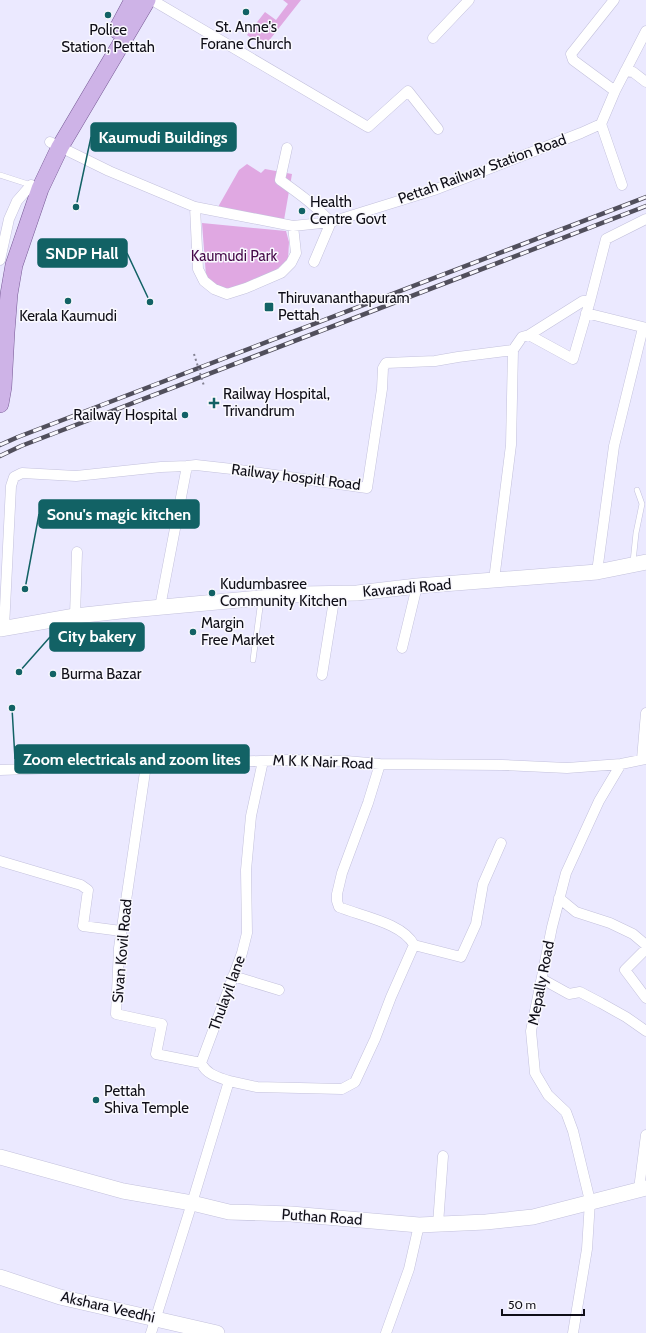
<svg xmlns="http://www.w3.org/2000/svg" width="646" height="1333" viewBox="0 0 646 1333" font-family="Cabin,sans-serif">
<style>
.green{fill:#e0a8e2}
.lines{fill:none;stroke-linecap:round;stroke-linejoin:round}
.lane-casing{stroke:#c3c1dc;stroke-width:6}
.street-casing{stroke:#c3c1dc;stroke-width:11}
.secondary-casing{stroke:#c3c1dc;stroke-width:16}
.primary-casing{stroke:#765994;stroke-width:18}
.lane{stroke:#fff;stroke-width:5}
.street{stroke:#fff;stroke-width:10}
.secondary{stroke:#fff;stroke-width:15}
.primary{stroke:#ceb3e7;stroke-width:17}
.rail-casing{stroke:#514f5c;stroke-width:4.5}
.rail{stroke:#f9f8fe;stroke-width:3;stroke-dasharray:9;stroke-linecap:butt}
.path-bridge{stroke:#848292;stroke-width:2;stroke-dasharray:2 3;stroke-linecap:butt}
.poi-dot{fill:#126265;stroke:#f9f8fe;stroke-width:1.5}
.labels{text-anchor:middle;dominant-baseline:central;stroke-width:3;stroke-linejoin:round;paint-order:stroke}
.poi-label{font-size:15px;fill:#0f0e17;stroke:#f9f8fe;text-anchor:start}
.street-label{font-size:15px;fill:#0f0e17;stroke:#f9f8fe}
.park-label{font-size:15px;fill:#460949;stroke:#f9f8fe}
.leader{fill:none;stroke:#126265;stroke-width:1.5}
.callout-dot{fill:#126265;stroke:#f9f8fe;stroke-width:1.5}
.callout{fill:#126265;stroke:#126265;stroke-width:1.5}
.callout-label{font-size:16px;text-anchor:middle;font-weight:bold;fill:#fff}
</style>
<rect width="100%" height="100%" fill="#ebe9ff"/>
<path class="green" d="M 283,0 L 301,0 L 264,47 L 247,35 L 265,12 L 276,20 L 288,4 Z
M 247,164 L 261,173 L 265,169 L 292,174 L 284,220 L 218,207 L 239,170 Z
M 202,223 L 286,231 L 289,242 L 288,260 L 271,274 L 226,291 L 212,285 L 206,276 Z"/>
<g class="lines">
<defs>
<path id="lane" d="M 0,175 L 31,185
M 633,562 L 636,533 L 642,504 L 637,490
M 253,660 L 261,600"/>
<path id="street" d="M 152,0 L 368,127 L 408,91 L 438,129
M 614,0 L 571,54 L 573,60 L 615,91
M 433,38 L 469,0
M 625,71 L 633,72 L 646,82
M 601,124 L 622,185
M 50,142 L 109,171 L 195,207 L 293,226 L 331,222 L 434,190 L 581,133 L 601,124 L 615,91 L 646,31
M 287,148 L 280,180 C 298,193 315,205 331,222 L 314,262
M 195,207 L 198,269 L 204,281 L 214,289 L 227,294 L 246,288 L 281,273 L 291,263 L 296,253 L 293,226
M 0,260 L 9,219 L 17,201 L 31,185
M 586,313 L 646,328
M 529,335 L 573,359 L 590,301
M 597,572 L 614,446 L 643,328
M 494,580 L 511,445 L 513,350 L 522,337 L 529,335 L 583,301 L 590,301 L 606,239 L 646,219
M 160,607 L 187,466 L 196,465 L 232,469 L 367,488 L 382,389 L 383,368 L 386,363 L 435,361 L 458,357 L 513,350
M 75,616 L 77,552
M 4,628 L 11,486 L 14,477 L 22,473 L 76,476 L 161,467 L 187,466
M 402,648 L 417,586
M 322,675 L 335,594
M 642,759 L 646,713
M 146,765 L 119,948 L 116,1014 L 162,1024 L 156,1054 L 201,1063
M 0,770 L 288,760 L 346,761 L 380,764 L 502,765 L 567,768 L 621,764 L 646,759
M 0,861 L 81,885 L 88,890 L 83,926 L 121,931
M 559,898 L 576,912 L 610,923 L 633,934 L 646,945
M 414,945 L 461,957 L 476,924 L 483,884 L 501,843
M 646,949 L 625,970 L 646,998
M 233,976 L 279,990
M 542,979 L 569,994 L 580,992 L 601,1003 L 626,1017 L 646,1031
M 229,1081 L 257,1087 L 342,1089 L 355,1082 L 375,1039 L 391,997 L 414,945 C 403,923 361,916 339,907 L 337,901 L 337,894 L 342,873 L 368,803 L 380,764
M 639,1189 L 646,1135
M 438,1224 L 443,1156
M 151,1333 L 192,1203 L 229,1081 C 218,1077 207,1075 201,1063 L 242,953 L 247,933 L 246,870 L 251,816 L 263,761
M 386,1333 L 409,1269 L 419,1225
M 573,1333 L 587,1249 L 590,1201 L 573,1131 L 566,1112 L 548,1095 L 535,1073 L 531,1031 L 552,927 L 566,873 L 599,801 L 621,764"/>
<path id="secondary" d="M 0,629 L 75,616 L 130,610 L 303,594 L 357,593 L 417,586 L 597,572 L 646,562
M 0,1157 L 123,1191 L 192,1203 L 229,1212 L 291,1214 L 419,1225 L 486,1222 L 533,1217 L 646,1188
M 0,1277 L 60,1297 L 217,1333"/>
<path id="primary" d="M 117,30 L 133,0
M 0,404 L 3,387 L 6,332 L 9,294 L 14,265 L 40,189 L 60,147 L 147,0"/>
</defs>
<use href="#lane" class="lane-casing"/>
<use href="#street" class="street-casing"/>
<use href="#secondary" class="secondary-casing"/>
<use href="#primary" class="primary-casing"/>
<use href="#lane" class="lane"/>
<use href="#street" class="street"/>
<use href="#secondary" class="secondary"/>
<use href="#primary" class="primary"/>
<defs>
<path id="rail" d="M 0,445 L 18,437 L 646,197
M 0,456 L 21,446 L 646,206"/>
</defs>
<use href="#rail" class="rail-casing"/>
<use href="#rail" class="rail"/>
<path class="path-bridge" d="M 194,354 L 204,386"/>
</g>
<g class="poi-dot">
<circle cx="246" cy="12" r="4"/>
<circle cx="108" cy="15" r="4"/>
<circle cx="302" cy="211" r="4"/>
<circle cx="68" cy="301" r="4"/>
<rect x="264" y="302" width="10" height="10" rx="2"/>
<path d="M212 397h4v4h4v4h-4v4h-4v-4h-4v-4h4z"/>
<circle cx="185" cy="415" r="4"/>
<circle cx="212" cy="593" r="4"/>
<circle cx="193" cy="632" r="4"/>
<circle cx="53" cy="674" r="4"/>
<circle cx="96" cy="1100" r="4"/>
</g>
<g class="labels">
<g class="poi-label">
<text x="246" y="27" text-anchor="middle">St. Anne's<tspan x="246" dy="17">Forane Church</tspan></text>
<text x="108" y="30" text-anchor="middle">Police<tspan x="108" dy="17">Station, Pettah</tspan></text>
<text x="310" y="202">Health<tspan x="310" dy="17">Centre Govt</tspan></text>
<text x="278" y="298">Thiruvananthapuram<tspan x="278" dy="17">Pettah</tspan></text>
<text x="68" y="316" text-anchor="middle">Kerala Kaumudi</text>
<text x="223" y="394">Railway Hospital,<tspan x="223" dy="17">Trivandrum</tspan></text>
<text x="177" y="415" text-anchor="end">Railway Hospital</text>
<text x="220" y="584">Kudumbasree<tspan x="220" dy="17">Community Kitchen</tspan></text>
<text x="201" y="623">Margin<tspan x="201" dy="17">Free Market</tspan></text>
<text x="61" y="674">Burma Bazar</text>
<text x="104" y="1091">Pettah<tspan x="104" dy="17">Shiva Temple</tspan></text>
</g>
<g class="street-label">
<text transform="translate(482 169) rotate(-20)">Pettah Railway Station Road</text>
<text transform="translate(296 477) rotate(7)">Railway hospitl Road</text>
<text transform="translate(407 588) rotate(-5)">Kavaradi Road</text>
<text transform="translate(323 762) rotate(2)">M K K Nair Road</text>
<text transform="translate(122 951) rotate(-85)">Sivan Kovil Road</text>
<text transform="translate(541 983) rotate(-79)">Mepally Road</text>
<text transform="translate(227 993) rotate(-70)">Thulayil lane</text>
<text transform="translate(322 1217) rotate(4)">Puthan Road</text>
<text transform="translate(108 1307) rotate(13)">Akshara Veedhi</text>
</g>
<g class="park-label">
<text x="234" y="256">Kaumudi Park</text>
</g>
</g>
<path class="leader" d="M76 207L91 137M150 302L127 253M25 589L39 514M19 672L50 637M12 708L15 759"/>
<g class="callout-dot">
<circle cx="76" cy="207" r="4"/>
<circle cx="150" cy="302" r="4"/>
<circle cx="25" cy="589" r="4"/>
<circle cx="19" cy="672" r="4"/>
<circle cx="12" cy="708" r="4"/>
</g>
<g class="callout">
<rect x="91" y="123" width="145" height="28" rx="4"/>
<rect x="38" y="239" width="89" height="28" rx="4"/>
<rect x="39" y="500" width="160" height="28" rx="4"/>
<rect x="50" y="623" width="94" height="28" rx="4"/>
<rect x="15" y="745" width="234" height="28" rx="4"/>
</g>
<g class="callout-label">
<text x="163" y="143">Kaumudi Buildings</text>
<text x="82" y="259">SNDP Hall</text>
<text x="119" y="520">Sonu's magic kitchen</text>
<text x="97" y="642">City bakery</text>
<text x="132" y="765">Zoom electricals and zoom lites</text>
</g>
<path d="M502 1309v6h82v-6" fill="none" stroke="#0f0e17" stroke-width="2"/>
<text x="508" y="1309" font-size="12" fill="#0f0e17" stroke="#f9f8fe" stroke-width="3" paint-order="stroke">50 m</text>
</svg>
